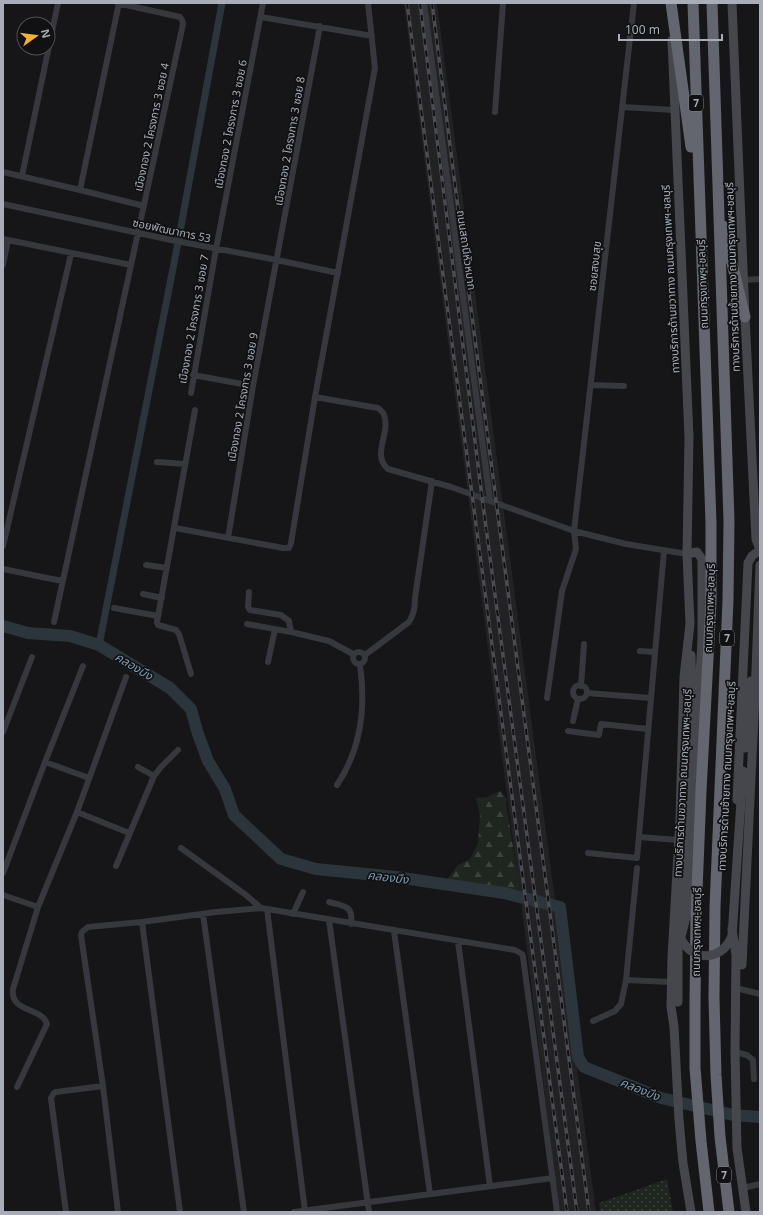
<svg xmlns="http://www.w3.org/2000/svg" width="763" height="1215" viewBox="0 0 763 1215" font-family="'Noto Sans','Noto Sans Thai',sans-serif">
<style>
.built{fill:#222225}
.grass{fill:url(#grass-dots)}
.forest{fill:url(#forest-firs)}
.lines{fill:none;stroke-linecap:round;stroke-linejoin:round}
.canal{stroke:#2c353c;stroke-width:7}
.river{stroke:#2c353c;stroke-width:12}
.minor{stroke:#37383d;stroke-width:6}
.secondary{stroke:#45474d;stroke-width:9}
.motorway{stroke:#63666e;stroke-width:11}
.rail-casing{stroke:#4a4c52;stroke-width:3.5}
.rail{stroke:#111113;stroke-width:2;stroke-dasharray:6;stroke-linecap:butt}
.secondary-bridge{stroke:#45474d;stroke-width:9}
.labels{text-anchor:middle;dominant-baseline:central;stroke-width:3.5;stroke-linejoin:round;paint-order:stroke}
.shield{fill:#111113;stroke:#7b7e86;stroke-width:1}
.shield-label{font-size:10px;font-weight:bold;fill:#a8adb8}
.street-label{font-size:11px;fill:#a8adb8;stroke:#111113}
.water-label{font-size:12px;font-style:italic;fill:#7f9bb3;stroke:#111113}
</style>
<defs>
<pattern id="grass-dots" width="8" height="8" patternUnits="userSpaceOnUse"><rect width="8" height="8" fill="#1e261f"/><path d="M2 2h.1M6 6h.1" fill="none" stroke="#3c433d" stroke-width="1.8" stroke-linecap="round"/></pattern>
<pattern id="forest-firs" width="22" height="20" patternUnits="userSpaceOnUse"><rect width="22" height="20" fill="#1e261f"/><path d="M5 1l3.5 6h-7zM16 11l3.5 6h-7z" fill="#3c433d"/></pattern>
</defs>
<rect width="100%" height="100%" fill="#161618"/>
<path class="built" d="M 404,3 L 437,3 L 596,1212 L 559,1212 L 521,902 Z"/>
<path class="grass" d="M 667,1179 L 673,1212 L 600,1212 L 599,1203 Z"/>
<path class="forest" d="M 500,791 L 507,799 L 506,803 L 520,890 L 444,884 L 458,865 L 470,859 L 478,843 L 480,815 L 476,798 L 487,797 Z"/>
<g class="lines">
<path class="canal" d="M 99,645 L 177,248 L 222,3"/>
<path class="river" d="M 3,626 L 28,633 L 70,636 L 99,645 L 170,688 L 191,709 L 198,734 L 208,761 L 225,789 L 234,815 L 281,859 L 316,869 L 396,877 L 504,893 L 560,907 L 578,1057 L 584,1067 L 661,1098 L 733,1115 L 760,1117"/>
<path class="minor" d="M 424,3 L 490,500
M 261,17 L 372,36
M 622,107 L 674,110
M 495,112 L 503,3
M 3,172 L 80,190 L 144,206
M 22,176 L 58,3
M 80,190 L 119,3
M 3,204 L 171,240 L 277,260 L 338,273
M 3,239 L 131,265
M 3,265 L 8,240
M 744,280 L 760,279
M 193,375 L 253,386
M 591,385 L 624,386
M 191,393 L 216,249 L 263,3
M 315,397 L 378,408 C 380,410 384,413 384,415 C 391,433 371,455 388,469 L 451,487 L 574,531 L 626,544 L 687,554
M 157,462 L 185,464
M 175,528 L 283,548 L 289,548 L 291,543 L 315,397 L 375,68 L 368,3
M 228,538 L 253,386 L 320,26
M 3,546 L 71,254
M 146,565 L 167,568
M 3,569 L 62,581
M 249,592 L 248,607 L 250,610 L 281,615 L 289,621 L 291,632 L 329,641 L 353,654
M 143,594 L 162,598
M 114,608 L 158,616
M 54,622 L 183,24 L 182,20 L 180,17 L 117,3
M 247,624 L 291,632
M 640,651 L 655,652
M353 658a6 6 0 1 1 12 0a6 6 0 1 1-12 0Z
M 365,655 L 409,622 C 414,614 415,608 415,598 L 432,481
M 268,662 L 275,629
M 191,674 L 179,634 L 176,630 L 158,625 L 157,622 L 195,410
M573 692a7 7 0 1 1 14 0a7 7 0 1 1-14 0Z
M 581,686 L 584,644
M 587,693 L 651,698
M 547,698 L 562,591 L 576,549 L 574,531 L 634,3
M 573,721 L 578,699
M 568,731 L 599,735 L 601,724 L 648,729
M 3,732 L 32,657
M 45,762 L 89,778
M 138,767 L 154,776
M 337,785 C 361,749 366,707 360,665
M 77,812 L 129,833
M 639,837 L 678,840
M 181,848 L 246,895 L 261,908
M 588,853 L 637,858 L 664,551
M 116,866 L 154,776 L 161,767 L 178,750
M 3,873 L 45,762 L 83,666
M 3,895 L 38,907
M 329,902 C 343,906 354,905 351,924
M 267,909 L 305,1211
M 203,914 L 244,1212
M 293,914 L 303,892
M 329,920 L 369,1212
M 142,922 L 180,1212
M 394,931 L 430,1194
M 458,941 L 490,1186
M 626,980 L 671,982
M 740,989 L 760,994
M 593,1021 L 615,1011 L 621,1004 L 626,980 L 637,868
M 735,1052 L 747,1055 L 753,1060 L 754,1079
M 17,1087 L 47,1024 C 42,1007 10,1013 13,989 L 38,907 L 77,812 L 126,677
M 743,1188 L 760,1184
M 66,1212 L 51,1098 L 54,1093 L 56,1092 L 103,1086
M 118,1212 L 103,1086 L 81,935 L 82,932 L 88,927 L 142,922 L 216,912 L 261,908 L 515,950 L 522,954 L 523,957 L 557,1212
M 294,1212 L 553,1178"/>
<path class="secondary" d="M 732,3 L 745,317 L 756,539 L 760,550
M 672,40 L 689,437 L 687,554 L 690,624 L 684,677 L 680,819 L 672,957 L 671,1006 L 674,1027 L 679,1120 L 683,1163 L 691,1212
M 745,748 L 751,681
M 688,767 L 692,696 L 691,655
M 737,800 L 748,563 L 752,556 L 760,550
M 732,929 L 736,955 L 735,1052 L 737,1148 L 746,1212
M 742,965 L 755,696 L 760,565
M 678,1002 L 678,949 L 686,917 L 688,897 L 702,639 L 702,559 L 697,552 L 687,554"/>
<path class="motorway" d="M 671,3 L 691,147
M 693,3 L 711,523 L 711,602 L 701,791 L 696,916 L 695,1005 L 695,1068 L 701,1141 L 709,1212
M 712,3 L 729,521 L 728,600 L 715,907 L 714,998 L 716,1075 L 720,1137 L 729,1212
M 723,226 L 745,317"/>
<defs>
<path id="rail" d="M 407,3 L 567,1212
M 420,3 L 482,497 L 577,1212
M 432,3 L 462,240 L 589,1212"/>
</defs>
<use href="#rail" class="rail-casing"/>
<use href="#rail" class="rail"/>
<path class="secondary-bridge" d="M 688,767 L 679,934 C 688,961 721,964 732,936 L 743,771"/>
</g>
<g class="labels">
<g class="shield">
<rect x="689" y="95" width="14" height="16" rx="3"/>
<rect x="720" y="630" width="14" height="16" rx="3"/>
<rect x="717" y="1167" width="14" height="16" rx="3"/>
</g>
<g class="shield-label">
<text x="696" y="103">7</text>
<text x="727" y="638">7</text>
<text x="724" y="1175">7</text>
</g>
<g class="street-label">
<text transform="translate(230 124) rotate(-79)">เมืองทอง 2 โครงการ 3 ซอย 6</text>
<text transform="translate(151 127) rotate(-78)">เมืองทอง 2 โครงการ 3 ซอย 4</text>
<text transform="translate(289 141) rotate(-80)">เมืองทอง 2 โครงการ 3 ซอย 8</text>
<text transform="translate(172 230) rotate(12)">ซอยพัฒนาการ 53</text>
<text transform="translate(467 250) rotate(82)">ถนนสถานีหัวหมาก</text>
<text transform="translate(594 266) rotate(-84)">ซอยสงบสุข</text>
<text transform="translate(732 277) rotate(-92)">ทางบริการด้านซ้ายทาง ถนนกรุงเทพฯ-ชลบุรี</text>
<text transform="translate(670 279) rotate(-93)">ทางบริการด้านขวาทาง ถนนกรุงเทพฯ-ชลบุรี</text>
<text transform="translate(702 284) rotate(-92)">ถนนกรุงเทพฯ-ชลบุรี</text>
<text transform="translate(193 319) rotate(-80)">เมืองทอง 2 โครงการ 3 ซอย 7</text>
<text transform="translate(242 397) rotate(-80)">เมืองทอง 2 โครงการ 3 ซอย 9</text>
<text transform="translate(709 608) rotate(-88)">ถนนกรุงเทพฯ-ชลบุรี</text>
<text transform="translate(726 776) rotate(-87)">ทางบริการด้านซ้ายทาง ถนนกรุงเทพฯ-ชลบุรี</text>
<text transform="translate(682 783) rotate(-87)">ทางบริการด้านขวาทาง ถนนกรุงเทพฯ-ชลบุรี</text>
<text transform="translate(696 932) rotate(-89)">ถนนกรุงเทพฯ-ชลบุรี</text>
</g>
<g class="water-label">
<text transform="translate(134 666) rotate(31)">คลองบึง</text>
<text transform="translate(388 877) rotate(7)">คลองบึง</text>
<text transform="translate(640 1089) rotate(22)">คลองบึง</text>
</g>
</g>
<rect width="763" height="1215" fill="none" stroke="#a8adb8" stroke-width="8"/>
<g transform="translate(36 36) rotate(76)"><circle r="19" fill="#111113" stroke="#4d4f55"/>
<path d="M0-3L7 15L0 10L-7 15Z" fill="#f2b134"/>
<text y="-6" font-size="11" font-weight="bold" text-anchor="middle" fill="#a8adb8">N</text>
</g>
<path d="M619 34v6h103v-6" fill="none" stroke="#a8adb8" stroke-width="2"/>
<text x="625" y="34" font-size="12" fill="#a8adb8" stroke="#111113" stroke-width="3" paint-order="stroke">100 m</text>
</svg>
